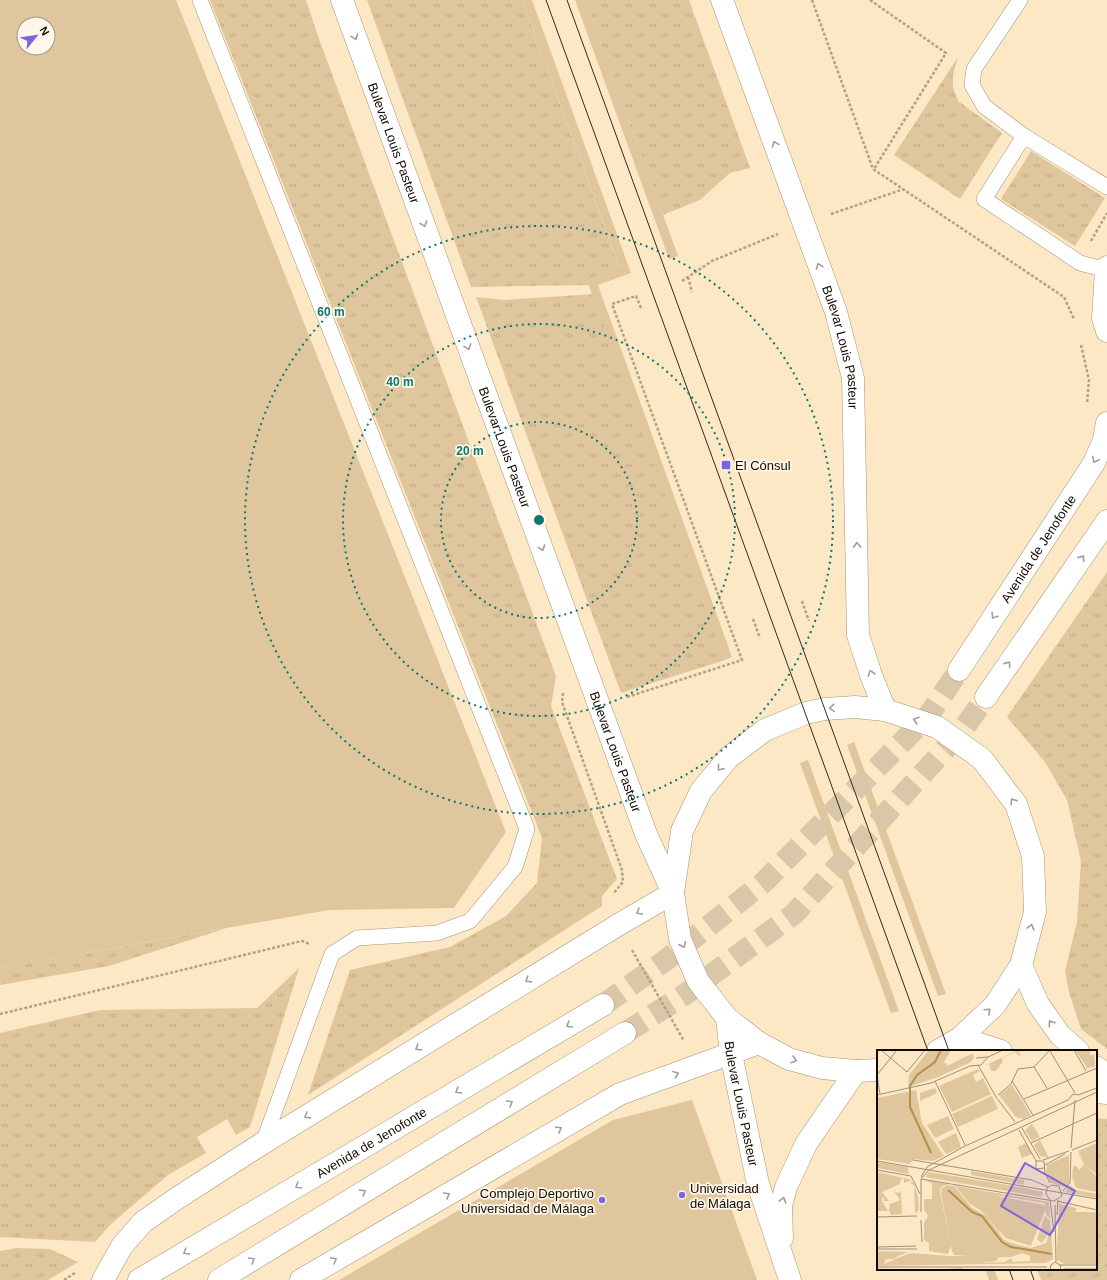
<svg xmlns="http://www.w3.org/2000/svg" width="1107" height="1280" viewBox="0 0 1107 1280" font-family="Arial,sans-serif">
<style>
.grass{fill:url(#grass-tufts)}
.garden{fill:#e0c69c;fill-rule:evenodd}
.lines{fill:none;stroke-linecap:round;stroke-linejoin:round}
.primary-tunnel{stroke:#dac7a9;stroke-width:22;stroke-dasharray:22 11;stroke-linecap:butt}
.lane-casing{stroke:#a89474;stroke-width:16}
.street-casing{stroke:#a89474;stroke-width:23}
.secondary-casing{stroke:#a89474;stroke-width:23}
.primary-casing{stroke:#a89474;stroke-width:23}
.path{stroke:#b2a187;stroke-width:2.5;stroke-dasharray:3 2;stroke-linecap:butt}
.lane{stroke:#fff;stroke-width:15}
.street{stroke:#fff;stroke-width:22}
.secondary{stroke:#fff;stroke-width:22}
.primary{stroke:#fff;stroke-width:22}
.tram{stroke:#332a1d;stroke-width:1}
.oneway{stroke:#a09d9a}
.ring{fill:none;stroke:#0f766e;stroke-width:2;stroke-dasharray:2 4}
.poi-dot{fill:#7e63de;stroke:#fff7e9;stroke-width:1.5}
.labels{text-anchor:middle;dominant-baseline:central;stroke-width:3.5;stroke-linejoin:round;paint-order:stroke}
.street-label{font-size:13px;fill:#120b02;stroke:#fff7e9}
.poi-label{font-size:13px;fill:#120b02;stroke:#fff7e9;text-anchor:start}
.inset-river{fill:none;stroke:#b68f49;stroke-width:2}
.inset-road{fill:none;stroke:#9f9078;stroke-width:1}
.view{fill:#7e63de;fill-opacity:0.15;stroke:#7e63de;stroke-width:2}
.inset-edge{fill:none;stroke:#120b02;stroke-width:2}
.centre{fill:#0f766e;stroke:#fff7e9;stroke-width:2}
.ring-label{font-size:12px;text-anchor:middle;font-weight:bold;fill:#0f766e;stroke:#fff7e9;stroke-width:3.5;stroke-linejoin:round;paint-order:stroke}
</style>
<defs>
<pattern id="grass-tufts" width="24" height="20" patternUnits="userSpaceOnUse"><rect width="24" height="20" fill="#e0c69c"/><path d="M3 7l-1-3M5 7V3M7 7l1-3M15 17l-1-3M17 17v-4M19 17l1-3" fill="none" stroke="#bfa985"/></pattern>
</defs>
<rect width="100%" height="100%" fill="#fde8c6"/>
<path class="grass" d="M 210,0 L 306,0 L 319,39 L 556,676 L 551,706 L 617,879 L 602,896 L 602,906 L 308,1095 L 350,970 L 450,947 L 506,916 L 537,883 L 542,838 Z
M 367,0 L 522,0 L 620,269 L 587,281 L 589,285 L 471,287 Z
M 585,0 L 689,0 L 750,168 L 730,173 L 700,200 L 663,215 Z
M 958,57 L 953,74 L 953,87 L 958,101 L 1002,133 L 960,199 L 894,155 Z
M 1031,151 L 1105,198 L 1075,246 L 1001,199 Z
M 593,294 L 725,660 L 621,693 L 476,297 L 505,300 Z
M 1107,572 L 1107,1049 L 1081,1029 L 1069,992 L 1065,971 L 1077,922 L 1081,861 L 1067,800 L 1045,762 L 1007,717 Z
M 227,928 L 109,966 L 0,985 L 0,968 Z
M 299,968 L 250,1127 L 236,1135 L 227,1119 L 197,1137 L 206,1153 L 168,1175 L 110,1225 L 95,1242 L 0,1237 L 0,1033 L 100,1010 L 257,1008 Z
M 1096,1118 L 1107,1119 L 1107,1280 L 1048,1280 L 1044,1269 L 1096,1269 Z
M 16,1248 L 50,1249 L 78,1262 L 48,1280 L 0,1280 L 0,1251 Z"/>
<path class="garden" d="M 0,0 L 176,0 L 506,832 L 454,908 L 329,910 L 0,968 ZM 24,24 L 48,24 L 48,48 L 24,48 Z
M 522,0 L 532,0 L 631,273 L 598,285 L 732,657 L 725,660 L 587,281 L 620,268 Z
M 575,0 L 585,0 L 678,256 L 669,259 Z
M 854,742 L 946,994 L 938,996 L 847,745 Z
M 808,760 L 899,1011 L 891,1013 L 800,763 Z
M 692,1100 L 757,1280 L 339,1280 L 613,1120 Z
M 985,1269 L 994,1269 L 998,1280 L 989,1280 Z
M 1037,1269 L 1044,1269 L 1048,1280 L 1041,1280 Z"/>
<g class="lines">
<path class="primary-tunnel" d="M 603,1005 L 666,960 L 764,882 L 929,715 L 959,670
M 625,1033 L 687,993 L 794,914 L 961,732 L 986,697"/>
<defs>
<path id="lane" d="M 200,0 L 527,829 L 515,867 L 470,921 L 437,933 L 357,938 L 332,954 L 263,1143
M 1020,0 L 974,69 L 972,85 L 984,106 L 1024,136 L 984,199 L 1080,263 L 1106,270
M 1024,136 L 1107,187"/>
<path id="street" d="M 1021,965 L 1038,1004 L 1060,1035 L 1078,1051
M 960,1038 L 1001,1051
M 1096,1067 L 1107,1075
M 1096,1092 L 1107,1093"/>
<g id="secondary">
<path id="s1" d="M 342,0 L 646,834 L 673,893"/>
<path id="s2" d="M 722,0 L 836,312 L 853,378 L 858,635 L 871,675 L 885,710"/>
<path id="s3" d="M 727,1018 L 731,1054 L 758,1184 L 790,1280"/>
<path d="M 878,1070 L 856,1071 L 822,1068 L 789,1059 L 759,1043 L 727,1018 L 698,981 L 680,939 L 673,893 L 682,831 L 701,791 L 729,757 L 765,730 L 806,713 L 825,709 L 855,707 L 885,710 L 937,727 L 982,759 L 1016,804 L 1033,856 L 1035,912 L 1021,965 L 995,1005 L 960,1038 L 938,1051"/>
<path d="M 782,1238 L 781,1206 L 786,1187 L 806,1144 L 856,1071"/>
</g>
<g id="primary">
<path d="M 1107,267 L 1106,270 L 1103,318 L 1107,331"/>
<path id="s4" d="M 959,670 L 1094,463 L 1104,440 L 1107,423"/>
<path d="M 986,697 L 1107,521"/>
<path d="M 103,1280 L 122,1246 L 143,1222 L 176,1199 L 263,1143 L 618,925 L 673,893"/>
<path id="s5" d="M 139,1280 L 603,1005"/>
<path d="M 219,1280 L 625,1033"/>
<path d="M 301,1280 L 620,1094 L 759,1043"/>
</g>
</defs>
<use href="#lane" class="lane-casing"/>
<use href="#street" class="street-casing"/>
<use href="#secondary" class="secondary-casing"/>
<use href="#primary" class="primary-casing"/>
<path class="path" d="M 812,0 L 873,169 L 1064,297 L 1074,319
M 870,0 L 946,53 L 874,169
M 831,214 L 904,189
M 1091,241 L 1107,213
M 688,277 L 692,292
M 682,281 L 712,261 L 778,234
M 1081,345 L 1089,380 L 1087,403
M 802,601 L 809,621
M 753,619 L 760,638
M 563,693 L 562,702 L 622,870 L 623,882 L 613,894
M 627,697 L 742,660 L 612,304 L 636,296 L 641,308
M 632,950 L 684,1041
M 0,1014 L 302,941 L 310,944
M 64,1280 L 75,1273"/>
<use href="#lane" class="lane"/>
<use href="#street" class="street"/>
<use href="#secondary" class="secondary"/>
<use href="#primary" class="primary"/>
<path class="tram" d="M 546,0 L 928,1051
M 567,0 L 949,1051
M 1009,1269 L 1013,1280
M 1030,1269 L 1034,1280"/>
</g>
<defs><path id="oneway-chevron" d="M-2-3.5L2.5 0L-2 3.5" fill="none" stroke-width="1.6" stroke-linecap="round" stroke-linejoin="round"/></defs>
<g class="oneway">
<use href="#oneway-chevron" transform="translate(355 37) rotate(70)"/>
<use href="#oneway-chevron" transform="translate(775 144) rotate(-110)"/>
<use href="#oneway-chevron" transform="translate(424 224) rotate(70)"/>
<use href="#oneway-chevron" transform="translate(819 266) rotate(-110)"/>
<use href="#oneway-chevron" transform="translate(468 347) rotate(70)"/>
<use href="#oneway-chevron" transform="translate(1095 460) rotate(116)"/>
<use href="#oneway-chevron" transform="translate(857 545) rotate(-91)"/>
<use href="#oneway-chevron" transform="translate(542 548) rotate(70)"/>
<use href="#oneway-chevron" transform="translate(1082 558) rotate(-55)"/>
<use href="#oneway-chevron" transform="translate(994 616) rotate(123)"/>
<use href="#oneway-chevron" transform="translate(1008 664) rotate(-55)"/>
<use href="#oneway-chevron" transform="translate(871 673) rotate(-109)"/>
<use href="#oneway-chevron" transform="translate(832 708) rotate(175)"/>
<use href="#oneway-chevron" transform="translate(916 720) rotate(-161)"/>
<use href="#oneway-chevron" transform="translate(720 768) rotate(129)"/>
<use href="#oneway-chevron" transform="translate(1013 801) rotate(-122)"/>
<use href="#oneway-chevron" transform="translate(639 912) rotate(150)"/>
<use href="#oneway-chevron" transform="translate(1031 927) rotate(-75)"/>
<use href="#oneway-chevron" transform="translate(683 945) rotate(67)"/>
<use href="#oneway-chevron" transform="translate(528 980) rotate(148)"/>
<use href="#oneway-chevron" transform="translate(988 1011) rotate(-43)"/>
<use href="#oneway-chevron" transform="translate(1051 1023) rotate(-124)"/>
<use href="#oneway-chevron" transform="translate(569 1025) rotate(149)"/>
<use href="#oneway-chevron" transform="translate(418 1048) rotate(148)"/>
<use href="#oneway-chevron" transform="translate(794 1060) rotate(17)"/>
<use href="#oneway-chevron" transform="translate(676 1074) rotate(-20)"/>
<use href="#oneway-chevron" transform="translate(458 1091) rotate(149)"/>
<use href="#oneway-chevron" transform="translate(510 1103) rotate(-31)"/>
<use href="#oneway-chevron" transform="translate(307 1116) rotate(148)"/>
<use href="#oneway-chevron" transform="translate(559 1129) rotate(-30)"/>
<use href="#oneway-chevron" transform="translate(298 1186) rotate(149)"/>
<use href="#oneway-chevron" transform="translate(363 1192) rotate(-31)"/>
<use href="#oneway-chevron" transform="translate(447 1195) rotate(-30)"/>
<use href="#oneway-chevron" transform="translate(783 1200) rotate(-75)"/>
<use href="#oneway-chevron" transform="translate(186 1252) rotate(149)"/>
<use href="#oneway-chevron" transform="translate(252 1260) rotate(-31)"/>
<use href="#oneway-chevron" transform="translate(334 1260) rotate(-30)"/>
</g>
<g class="ring">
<circle cx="539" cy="520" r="98"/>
<circle cx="539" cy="520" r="196"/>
<circle cx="539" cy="520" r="294"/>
</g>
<g class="poi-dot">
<rect x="721" y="460" width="10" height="10" rx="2"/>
<circle cx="682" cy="1195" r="4"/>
<circle cx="602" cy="1200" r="4"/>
</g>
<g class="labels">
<g class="street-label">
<text stroke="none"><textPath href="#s1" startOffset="152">Bulevar Louis Pasteur</textPath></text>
<text stroke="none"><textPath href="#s2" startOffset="368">Bulevar Louis Pasteur</textPath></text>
<text stroke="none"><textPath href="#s1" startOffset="476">Bulevar Louis Pasteur</textPath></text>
<text stroke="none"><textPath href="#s4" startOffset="145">Avenida de Jenofonte</textPath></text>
<text stroke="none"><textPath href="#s1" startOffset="800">Bulevar Louis Pasteur</textPath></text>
<text stroke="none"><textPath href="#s3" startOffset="87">Bulevar Louis Pasteur</textPath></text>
<text stroke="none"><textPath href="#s5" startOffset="270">Avenida de Jenofonte</textPath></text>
</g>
<g class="poi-label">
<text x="735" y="465">El Cónsul</text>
<text x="690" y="1188">Universidad<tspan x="690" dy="15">de Málaga</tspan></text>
<text x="594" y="1193" text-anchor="end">Complejo Deportivo<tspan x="594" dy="15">Universidad de Málaga</tspan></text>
</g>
</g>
<g transform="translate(877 1050)">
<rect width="220" height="220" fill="#fde8c6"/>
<path d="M 52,0 L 74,0 L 66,14 L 69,13 L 70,16 L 94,4 L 96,4 L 97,8 L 94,12 L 61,27 L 31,37 L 32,25 ZM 198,0 L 213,0 L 213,5 L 217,5 L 218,17 L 210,18 ZM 101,19 L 103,21 L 96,25 L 99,32 L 106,28 L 114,44 L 75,62 L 62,36 ZM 135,35 L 154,65 L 146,69 L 139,67 L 122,45 ZM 58,38 L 60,43 L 43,51 L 43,43 ZM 39,40 L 45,73 L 67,106 L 56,111 L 37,109 L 32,114 L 0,109 L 0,48 ZM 115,46 L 121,59 L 81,77 L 75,64 ZM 71,66 L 77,79 L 58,88 L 50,75 ZM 155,74 L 163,87 L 155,91 L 148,80 ZM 79,83 L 84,97 L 69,104 L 61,92 ZM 163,90 L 172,108 L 163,106 L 157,95 ZM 149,93 L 155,104 L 145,108 L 141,97 ZM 220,93 L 220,125 L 209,116 L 201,101 ZM 192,105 L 192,135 L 188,137 L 174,133 L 169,122 L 170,115 ZM 0,112 L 31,117 L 32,124 L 0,118 ZM 94,121 L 147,130 L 147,135 L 94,125 ZM 0,122 L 35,130 L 27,133 L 27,129 L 24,129 L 23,134 L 5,142 L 12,151 L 7,151 L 7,148 L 5,147 L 5,151 L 11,161 L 0,161 L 0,146 L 3,144 L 0,145 ZM 52,122 L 148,138 L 166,142 L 165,147 L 48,127 ZM 195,127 L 220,127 L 220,142 L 199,138 ZM 47,130 L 72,134 L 64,137 L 63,142 L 74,196 L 71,204 L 52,201 L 52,193 L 47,190 L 47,173 L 51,166 L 47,160 L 47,149 L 55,149 L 55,133 ZM 33,132 L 36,132 L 41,146 L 42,160 L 38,164 L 37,136 ZM 71,135 L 78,137 L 94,157 L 109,166 L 127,190 L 138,194 L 154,198 L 169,193 L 172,183 L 165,193 L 160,189 L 168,166 L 173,171 L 176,209 L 169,213 L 0,216 L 0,201 L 32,202 L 23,205 L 17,209 L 9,209 L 7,214 L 21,208 L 32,211 L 21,208 L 33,203 L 72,206 L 93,206 L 77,205 L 75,201 L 64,143 L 65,138 ZM 145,203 L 153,206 L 153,211 L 136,212 L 134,208 L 128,212 L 104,213 L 119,211 L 122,207 L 134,207 ZM 73,135 L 172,152 L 173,168 L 169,164 L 168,153 L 111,144 L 98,151 L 99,154 L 106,161 L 121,178 L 124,185 L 109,164 L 92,153 L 79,137 ZM 194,135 L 198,140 L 220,144 L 220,148 L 188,142 ZM 17,141 L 21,143 L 24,141 L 25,164 L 14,165 L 12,161 L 13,152 L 14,154 L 23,150 ZM 180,200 L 185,200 L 196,214 L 187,214 L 180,210 Z" fill="#e0c69c" fill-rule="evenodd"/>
<path d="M 74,0 L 66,14 L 69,13 L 70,16 L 63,25 L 58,25 L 57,22 ZM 141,0 L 147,1 L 141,2 L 144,5 L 142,6 L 139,2 L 125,8 L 126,11 L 119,21 L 114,21 L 112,14 L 107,16 ZM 200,101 L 209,116 L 220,127 L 195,127 L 196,116 L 200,116 L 202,120 L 207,115 ZM 111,144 L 167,155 L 169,158 L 154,196 L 129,188 L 99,155 L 98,151 ZM 182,154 L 200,158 L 198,162 L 220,162 L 220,214 L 196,214 L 185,200 L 180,200 Z" fill="#e0c69c"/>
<path class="inset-river" d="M 54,103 L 33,57 L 33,36 L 40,25 L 58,12 L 64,0M 71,140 L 95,162 L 105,166 L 125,192 L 134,197 L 175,204"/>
<path class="inset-road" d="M 4,0 L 30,22 L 48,0M 197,0 L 209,21M 173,1 L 198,43M 99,8 L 111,7M 101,15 L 119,47 L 138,72M 157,17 L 170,38M 58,31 L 88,95M 135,31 L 156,65M 3,44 L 0,25 L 20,0M 0,45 L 54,33 L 93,16 L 104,15 L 111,7 L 126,0M 121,45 L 134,34 L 141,19 L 157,17 L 173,0M 201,45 L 220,38M 147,49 L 220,18M 145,78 L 163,109M 142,80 L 159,111M 154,93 L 220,63M 194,98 L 198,50M 195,100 L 220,90M 36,110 L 155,130 L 171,137M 166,110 L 192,101M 0,111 L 220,149M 168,115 L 188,104M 167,118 L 159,119 L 159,111 L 167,111 L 168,123 L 173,133M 0,120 L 34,126 L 43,144M 44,127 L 50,117 L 88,96 L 191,50 L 196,44 L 201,45M 44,129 L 177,151 L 185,146 L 182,136 L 175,135 L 170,138 L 169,144 L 173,150M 186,141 L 193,133 L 194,102M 173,150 L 177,182M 180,151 L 220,160M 178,155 L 179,212M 44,162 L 44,129 L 52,120 L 220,42M 180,165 L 181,150M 0,167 L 40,166M 44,170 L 45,192M 0,197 L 39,196M 0,199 L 40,199M 183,215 L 220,215M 0,217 L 170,217M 187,219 L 220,219M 51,220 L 85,219M 173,220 L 174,215 L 178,212 L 183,215 L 184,220"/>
<path class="view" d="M 148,113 L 198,141 L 173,185 L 124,156 Z"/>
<rect width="220" height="220" class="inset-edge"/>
</g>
<circle cx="539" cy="520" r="6" class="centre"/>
<g class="ring-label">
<text x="331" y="316">60 m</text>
<text x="400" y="386">40 m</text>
<text x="470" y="455">20 m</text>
</g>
<g transform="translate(36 36) rotate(60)"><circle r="19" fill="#fff7e9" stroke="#a0998d"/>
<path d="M0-3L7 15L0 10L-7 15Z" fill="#7e63de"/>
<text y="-6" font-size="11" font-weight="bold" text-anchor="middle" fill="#120b02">N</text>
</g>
</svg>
